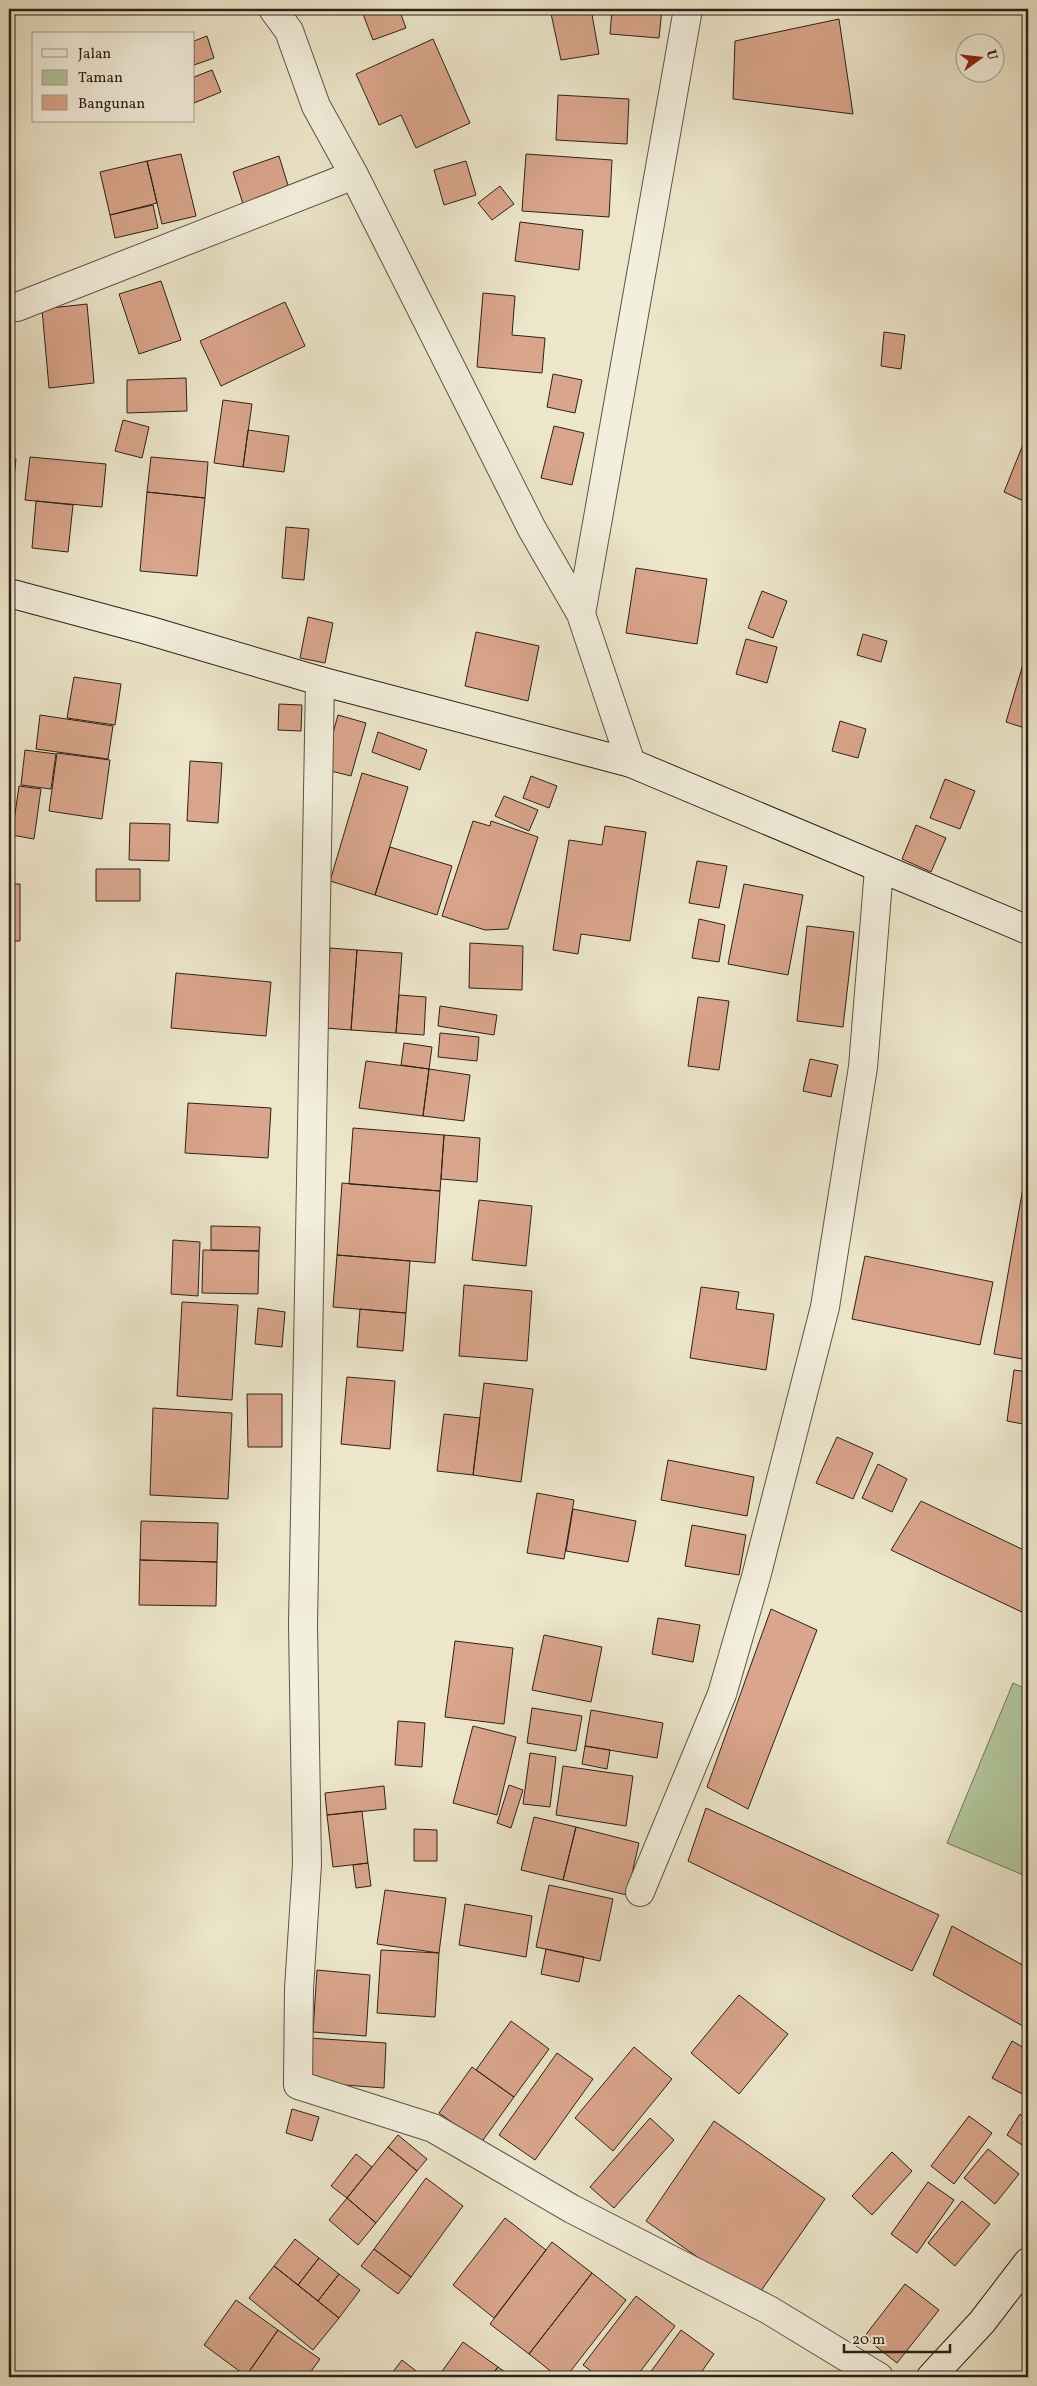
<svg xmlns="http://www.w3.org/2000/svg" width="1037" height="2386" viewBox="0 0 1037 2386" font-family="Vollkorn,serif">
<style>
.green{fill:#b2c69c;stroke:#70745a}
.building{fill:#d9a58c;stroke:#2d2118}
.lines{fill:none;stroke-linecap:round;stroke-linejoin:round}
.street-casing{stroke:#5d5245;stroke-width:30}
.secondary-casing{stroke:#2d2118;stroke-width:30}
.street{stroke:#f3efdd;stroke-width:28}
.secondary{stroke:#f3efdd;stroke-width:28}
</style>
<rect width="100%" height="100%" fill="#ede6cb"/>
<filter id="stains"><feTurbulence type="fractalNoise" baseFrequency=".004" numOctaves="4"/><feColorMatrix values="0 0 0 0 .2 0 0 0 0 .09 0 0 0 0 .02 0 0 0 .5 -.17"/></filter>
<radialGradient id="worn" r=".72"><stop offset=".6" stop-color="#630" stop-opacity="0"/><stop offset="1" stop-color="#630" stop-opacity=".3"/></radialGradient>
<path class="green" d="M 1013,1683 L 1028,1690 L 1028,1877 L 947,1843 Z"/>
<path class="building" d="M 361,9 L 399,9 L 406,28 L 373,40 Z
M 550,9 L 591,9 L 599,54 L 561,60 Z
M 612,9 L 662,9 L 659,38 L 610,34 Z
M 839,19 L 853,114 L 733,99 L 735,41 Z
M 207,36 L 214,58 L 194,65 L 194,41 Z
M 433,39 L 470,123 L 416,148 L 401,115 L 379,125 L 356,74 Z
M 212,70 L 221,92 L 194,103 L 194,77 Z
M 558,95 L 629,99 L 627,144 L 556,140 Z
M 181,154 L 196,216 L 162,224 L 147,161 Z
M 526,154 L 612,160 L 609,217 L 522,211 Z
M 279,156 L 290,192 L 244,207 L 233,172 Z
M 147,161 L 157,203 L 110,215 L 100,172 Z
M 466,161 L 476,195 L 444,205 L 434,170 Z
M 500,186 L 514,204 L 492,220 L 478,203 Z
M 153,205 L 158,228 L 115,238 L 110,215 Z
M 520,222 L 583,230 L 579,270 L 515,261 Z
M 161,281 L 181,340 L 139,354 L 119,294 Z
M 483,293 L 515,296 L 512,335 L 545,338 L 542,373 L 477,367 Z
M 285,302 L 305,346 L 221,386 L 200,341 Z
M 87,304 L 94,383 L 49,388 L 42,309 Z
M 884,332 L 905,335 L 901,369 L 881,366 Z
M 553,374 L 582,380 L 575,413 L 547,407 Z
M 186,378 L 187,411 L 127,413 L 127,380 Z
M 223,400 L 252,404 L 243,467 L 214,463 Z
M 123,420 L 149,427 L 142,458 L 115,451 Z
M 554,426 L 584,433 L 572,485 L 541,478 Z
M 248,430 L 289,436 L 284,472 L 243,467 Z
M 1022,447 L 1028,450 L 1028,503 L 1004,492 Z
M 30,457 L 106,464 L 102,507 L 25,500 Z
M 151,457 L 208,462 L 205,498 L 147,492 Z
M 9,459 L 16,459 L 9,525 Z
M 147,492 L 205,498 L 197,576 L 140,571 Z
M 36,501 L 73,505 L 68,552 L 32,548 Z
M 286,527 L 309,529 L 304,580 L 282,578 Z
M 636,568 L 707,579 L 697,644 L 626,633 Z
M 762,591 L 787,601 L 773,638 L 748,628 Z
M 308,617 L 333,623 L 325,663 L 300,658 Z
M 476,632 L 539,646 L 528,701 L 465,686 Z
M 863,634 L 887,641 L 881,662 L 857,655 Z
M 746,639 L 777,647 L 767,683 L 736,674 Z
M 1028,647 L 1028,729 L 1006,722 Z
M 74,677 L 121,684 L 115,725 L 67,718 Z
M 279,704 L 302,705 L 301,731 L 278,730 Z
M 40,715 L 113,726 L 108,759 L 36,749 Z
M 338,715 L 366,723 L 351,776 L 323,769 Z
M 840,721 L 866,729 L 858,758 L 832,751 Z
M 378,732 L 427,750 L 420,770 L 372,752 Z
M 25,750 L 56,754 L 51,789 L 21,785 Z
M 57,753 L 110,760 L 102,819 L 49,811 Z
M 190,761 L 222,763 L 218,823 L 187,821 Z
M 362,773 L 408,787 L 375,895 L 330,881 Z
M 531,776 L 557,786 L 549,808 L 523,798 Z
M 945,779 L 975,791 L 960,829 L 930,818 Z
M 19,786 L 41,789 L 34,839 L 12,835 Z
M 504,796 L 538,810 L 529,831 L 495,816 Z
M 473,821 L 490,826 L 491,821 L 538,837 L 508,929 L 485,930 L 442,916 Z
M 130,823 L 170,824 L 169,861 L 129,860 Z
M 916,825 L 946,838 L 931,872 L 902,859 Z
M 605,826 L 646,832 L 630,941 L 581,934 L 578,954 L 553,950 L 569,840 L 602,845 Z
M 390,847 L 452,866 L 437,915 L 375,895 Z
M 697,861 L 727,866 L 719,908 L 689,903 Z
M 96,869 L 140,869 L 140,901 L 96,901 Z
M 9,884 L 20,884 L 20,941 L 9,941 Z
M 744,884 L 803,895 L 788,975 L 728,964 Z
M 699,919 L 725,925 L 719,962 L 692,958 Z
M 807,926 L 854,932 L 843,1027 L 797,1021 Z
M 470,943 L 523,946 L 522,990 L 469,988 Z
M 330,948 L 357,950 L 351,1030 L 325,1028 Z
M 357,950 L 402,953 L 396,1033 L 351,1030 Z
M 176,973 L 271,982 L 266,1036 L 171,1028 Z
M 399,995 L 426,997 L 424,1035 L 396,1033 Z
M 698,997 L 729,1001 L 719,1070 L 688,1066 Z
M 440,1006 L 497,1015 L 494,1035 L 438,1026 Z
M 440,1033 L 479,1037 L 477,1061 L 438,1057 Z
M 404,1043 L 432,1047 L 429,1069 L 401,1065 Z
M 810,1059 L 838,1065 L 831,1097 L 803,1091 Z
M 366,1061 L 429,1069 L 423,1116 L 359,1108 Z
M 429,1069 L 470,1075 L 464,1121 L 423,1116 Z
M 188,1103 L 271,1108 L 268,1158 L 185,1153 Z
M 353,1128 L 444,1135 L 440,1191 L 349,1184 Z
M 444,1135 L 480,1138 L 477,1182 L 441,1179 Z
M 1028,1159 L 1028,1360 L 994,1354 Z
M 342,1183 L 440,1191 L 435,1263 L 337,1255 Z
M 479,1200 L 532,1206 L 526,1266 L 472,1260 Z
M 211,1226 L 260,1227 L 259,1251 L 211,1250 Z
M 173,1240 L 200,1242 L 198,1296 L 171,1294 Z
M 203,1250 L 259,1251 L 258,1294 L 202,1293 Z
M 337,1255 L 410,1261 L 406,1313 L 333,1307 Z
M 865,1256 L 993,1282 L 980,1345 L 852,1319 Z
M 464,1285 L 532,1291 L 527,1361 L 459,1356 Z
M 701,1287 L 739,1292 L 736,1309 L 774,1314 L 766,1370 L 690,1358 Z
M 182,1302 L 238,1305 L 232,1400 L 177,1396 Z
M 258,1308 L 285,1312 L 282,1347 L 255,1344 Z
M 360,1309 L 406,1313 L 403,1351 L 357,1347 Z
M 1014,1370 L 1028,1372 L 1028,1425 L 1007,1421 Z
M 347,1377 L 395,1381 L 390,1449 L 341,1444 Z
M 484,1383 L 533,1389 L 521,1482 L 473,1475 Z
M 247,1394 L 282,1394 L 282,1447 L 248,1447 Z
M 153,1408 L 232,1413 L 228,1499 L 150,1495 Z
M 444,1414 L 480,1418 L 473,1475 L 437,1471 Z
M 837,1437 L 873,1453 L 853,1499 L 816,1483 Z
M 668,1460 L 754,1477 L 747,1516 L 661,1500 Z
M 878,1464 L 907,1479 L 892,1512 L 862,1498 Z
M 537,1493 L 574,1500 L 564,1559 L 527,1553 Z
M 921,1501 L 1028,1552 L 1028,1615 L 891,1550 Z
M 573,1509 L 636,1521 L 628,1562 L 566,1551 Z
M 141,1521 L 218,1523 L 217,1562 L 140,1560 Z
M 692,1525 L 746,1535 L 739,1575 L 685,1566 Z
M 140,1560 L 217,1562 L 216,1606 L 139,1605 Z
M 771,1609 L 817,1630 L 748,1809 L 707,1787 Z
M 658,1618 L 700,1625 L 693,1662 L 652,1654 Z
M 544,1635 L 602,1647 L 591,1702 L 532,1690 Z
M 455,1641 L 513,1648 L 504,1724 L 445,1717 Z
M 532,1708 L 582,1716 L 576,1751 L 527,1743 Z
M 591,1710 L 663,1723 L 657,1758 L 585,1746 Z
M 398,1721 L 425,1723 L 422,1767 L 395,1765 Z
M 473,1726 L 516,1737 L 497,1815 L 453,1803 Z
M 585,1746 L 610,1750 L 607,1769 L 582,1764 Z
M 530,1753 L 556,1757 L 550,1807 L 523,1804 Z
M 563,1766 L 633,1776 L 626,1826 L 556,1815 Z
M 509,1785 L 523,1790 L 511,1828 L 497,1823 Z
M 384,1786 L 386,1809 L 327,1815 L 325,1793 Z
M 706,1808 L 939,1915 L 912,1971 L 688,1861 Z
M 362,1811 L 368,1863 L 333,1867 L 327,1815 Z
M 534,1817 L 576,1827 L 563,1880 L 521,1870 Z
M 576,1827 L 639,1843 L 627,1895 L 563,1880 Z
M 414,1829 L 437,1830 L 437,1861 L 414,1861 Z
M 368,1863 L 371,1886 L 356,1888 L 353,1865 Z
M 549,1885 L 613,1899 L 600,1961 L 536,1947 Z
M 385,1890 L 446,1898 L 439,1953 L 377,1944 Z
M 465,1904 L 532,1916 L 526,1957 L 459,1945 Z
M 952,1926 L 1028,1968 L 1028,2029 L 933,1975 Z
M 546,1949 L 584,1957 L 579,1982 L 541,1974 Z
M 381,1950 L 439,1953 L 435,2017 L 377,2013 Z
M 317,1970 L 370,1975 L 366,2036 L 313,2032 Z
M 739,1995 L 788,2034 L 739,2094 L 691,2053 Z
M 511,2021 L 549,2049 L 514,2097 L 476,2070 Z
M 309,2038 L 386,2043 L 384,2088 L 306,2082 Z
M 1012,2041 L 1028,2050 L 1028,2097 L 992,2078 Z
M 634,2047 L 672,2079 L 613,2151 L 575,2118 Z
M 557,2053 L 593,2079 L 535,2160 L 499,2135 Z
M 472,2067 L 514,2097 L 481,2143 L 439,2113 Z
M 292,2109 L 319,2117 L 312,2141 L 286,2133 Z
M 1020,2114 L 1028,2120 L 1028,2149 L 1007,2135 Z
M 969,2116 L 992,2133 L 954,2184 L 931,2166 Z
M 650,2118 L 674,2140 L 614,2208 L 590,2187 Z
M 714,2121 L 825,2199 L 756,2298 L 646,2221 Z
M 398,2135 L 427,2159 L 417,2171 L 388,2147 Z
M 388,2147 L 417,2171 L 376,2223 L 347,2198 Z
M 988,2149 L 1019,2174 L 995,2204 L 964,2178 Z
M 892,2152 L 912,2171 L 872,2215 L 852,2196 Z
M 356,2154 L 372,2167 L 347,2198 L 331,2186 Z
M 426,2178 L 463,2206 L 411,2277 L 374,2249 Z
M 928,2182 L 954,2200 L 917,2253 L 891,2234 Z
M 347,2198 L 376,2223 L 358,2245 L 329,2220 Z
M 962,2201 L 990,2224 L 955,2266 L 928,2243 Z
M 505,2218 L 546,2250 L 494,2318 L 453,2285 Z
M 295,2239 L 319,2258 L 298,2285 L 274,2266 Z
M 552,2242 L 592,2273 L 529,2354 L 490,2324 Z
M 374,2249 L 411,2277 L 398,2294 L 361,2266 Z
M 319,2258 L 339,2274 L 318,2301 L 298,2285 Z
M 274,2266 L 339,2318 L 313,2350 L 249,2298 Z
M 592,2273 L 626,2300 L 566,2377 L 558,2377 L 529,2354 Z
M 339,2274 L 360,2290 L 339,2318 L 318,2301 Z
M 905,2284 L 939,2310 L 897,2363 L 864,2337 Z
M 636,2296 L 675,2326 L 636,2377 L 599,2377 L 583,2365 Z
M 236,2300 L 278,2330 L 246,2376 L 204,2345 Z
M 278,2330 L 320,2359 L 307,2377 L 249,2377 L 246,2376 Z
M 681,2330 L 714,2354 L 698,2377 L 647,2377 Z
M 463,2342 L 498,2367 L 490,2377 L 438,2377 Z
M 402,2360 L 424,2377 L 389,2377 Z
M 498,2367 L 512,2377 L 490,2377 Z"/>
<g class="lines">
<defs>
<path id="street" d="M 273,9 L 289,31 L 316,106 L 354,175 L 532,529 L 581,614 L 631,763
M 17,307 L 354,175
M 581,614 L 688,9
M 320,681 L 303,1625 L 307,1864 L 299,1989 L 298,2085 L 433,2128 L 572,2209 L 769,2310 L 879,2377
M 640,1892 L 722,1694 L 756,1577 L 825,1307 L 863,1067 L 879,869"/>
<path id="secondary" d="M 9,593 L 147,630 L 320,681 L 631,763 L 1028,930
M 931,2377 L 982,2322 L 1028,2262"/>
</defs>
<use href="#street" class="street-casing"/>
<use href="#secondary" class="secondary-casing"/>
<use href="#street" class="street"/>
<use href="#secondary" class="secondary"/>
</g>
<rect width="1037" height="2386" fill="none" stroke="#ede6cb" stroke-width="30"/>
<rect x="10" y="10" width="1017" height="2366" fill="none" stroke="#2d2118" stroke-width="2.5"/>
<rect x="15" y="15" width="1007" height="2356" fill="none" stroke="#2d2118"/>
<rect x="32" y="32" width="162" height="90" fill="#f3efdd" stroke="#a49d8e"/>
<rect x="42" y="49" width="25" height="8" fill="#f3efdd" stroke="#a49d8e"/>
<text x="78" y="58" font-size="15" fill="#2d2118">Jalan</text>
<rect x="42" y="70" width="25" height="15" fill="#b2c69c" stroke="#a49d8e"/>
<text x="78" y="82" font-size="15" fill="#2d2118">Taman</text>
<rect x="42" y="95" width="25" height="15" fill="#d9a58c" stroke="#a49d8e"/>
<text x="78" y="108" font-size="15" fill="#2d2118">Bangunan</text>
<g transform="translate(980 58) rotate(75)"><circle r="24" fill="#f3efdd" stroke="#a49d8e"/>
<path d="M0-4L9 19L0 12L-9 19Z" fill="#8f2418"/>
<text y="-8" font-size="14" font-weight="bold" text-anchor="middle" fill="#2d2118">U</text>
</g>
<path d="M844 2344v8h106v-8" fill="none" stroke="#2d2118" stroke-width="2.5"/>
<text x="852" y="2344" font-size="15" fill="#2d2118" stroke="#f3efdd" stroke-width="4" paint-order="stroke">20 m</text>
<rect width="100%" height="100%" filter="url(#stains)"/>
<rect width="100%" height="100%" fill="url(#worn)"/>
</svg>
